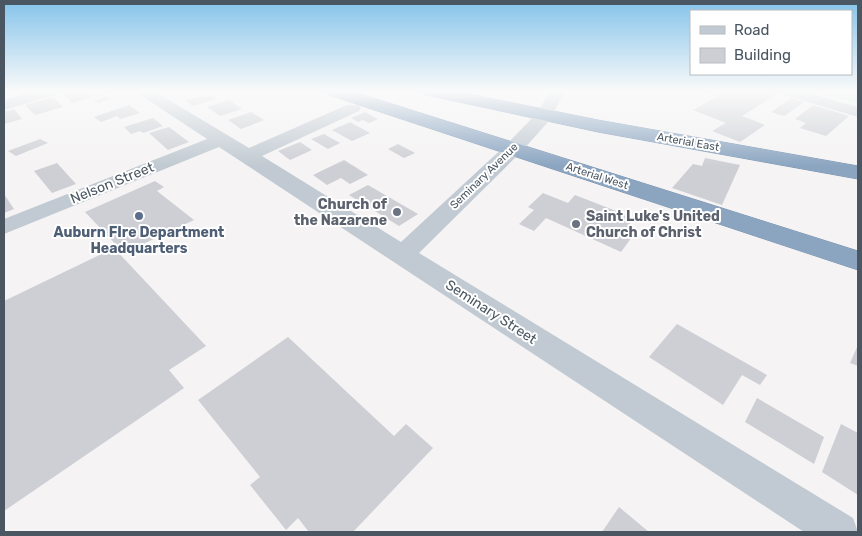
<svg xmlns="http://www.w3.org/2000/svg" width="862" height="536" viewBox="0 0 862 536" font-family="Rubik,sans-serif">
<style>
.green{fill:#c3f1d5}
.building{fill:#cdcfd5}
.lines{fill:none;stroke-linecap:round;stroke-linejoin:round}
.highway-casing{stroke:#7690ad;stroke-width:1}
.minor{fill:#c1cad2;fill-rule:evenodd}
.highway{fill:#8ba5c1;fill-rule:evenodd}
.worship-dot{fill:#6b7280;stroke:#fff;stroke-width:2}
.service-dot{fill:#5c6f8a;stroke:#fff;stroke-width:2}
.labels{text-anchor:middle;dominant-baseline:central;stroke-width:4;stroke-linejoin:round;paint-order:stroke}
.far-street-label{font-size:11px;fill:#4a5661;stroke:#fff}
.street-label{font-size:14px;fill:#4a5661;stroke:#fff}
.worship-label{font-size:14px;font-weight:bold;fill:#5b616d;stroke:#fff;text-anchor:end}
.service-label{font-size:14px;font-weight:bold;fill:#4e5e75;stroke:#fff}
</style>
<rect width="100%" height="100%" fill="#f5f3f3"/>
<path class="green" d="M 813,91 L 858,91 L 858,103 Z"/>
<path class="building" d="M 69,91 L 85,91 L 92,97 L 72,103 L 62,93 Z
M 91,91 L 114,91 L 97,96 Z
M 702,91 L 767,91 L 777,94 L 742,116 L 765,125 L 740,142 L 712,131 L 726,123 L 693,110 L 718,96 Z
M 210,95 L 216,99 L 193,106 L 185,100 L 201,96 L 203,97 Z
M 107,96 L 112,98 L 99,103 L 94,101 Z
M 53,97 L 63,107 L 35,115 L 25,105 Z
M 791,98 L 804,102 L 784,116 L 771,112 Z
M 229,100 L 242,109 L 220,116 L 207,107 Z
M 129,105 L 140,113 L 120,119 L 117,116 L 101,122 L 94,117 Z
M 813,105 L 849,116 L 826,136 L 800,128 L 806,123 L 795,119 Z
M 14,109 L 22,119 L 4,124 L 4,112 Z
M 251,112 L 264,120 L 241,129 L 228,120 Z
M 365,112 L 378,119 L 369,123 L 363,120 L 358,122 L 351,118 Z
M 153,118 L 163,126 L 143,133 L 140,131 L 131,134 L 124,127 Z
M 350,122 L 370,133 L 352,141 L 332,130 Z
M 169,127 L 189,142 L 168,150 L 149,133 Z
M 324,134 L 340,143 L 328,149 L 311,139 Z
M 40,139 L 48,143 L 16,156 L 8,151 Z
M 300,142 L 312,150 L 290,160 L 278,151 Z
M 398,144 L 415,153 L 404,158 L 388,149 Z
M 705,158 L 740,165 L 722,205 L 672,188 L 693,164 L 702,166 Z
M 344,160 L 368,175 L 350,184 L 341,178 L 327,185 L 313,175 Z
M 57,163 L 76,184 L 52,193 L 34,171 Z
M 155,181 L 164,187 L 157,191 L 194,220 L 124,253 L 85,212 Z
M 368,185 L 418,214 L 399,226 L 349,195 Z
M 543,193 L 568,203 L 575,195 L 634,218 L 628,226 L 637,230 L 621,252 L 546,218 L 534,231 L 519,224 L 534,210 L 528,207 Z
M 4,194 L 14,209 L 4,213 Z
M 114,248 L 206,346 L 169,370 L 184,388 L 4,511 L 4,301 Z
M 677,324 L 767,375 L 760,385 L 742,375 L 723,405 L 649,357 Z
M 288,337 L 394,436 L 406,424 L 433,448 L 353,532 L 309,532 L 298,518 L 286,530 L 250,485 L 260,477 L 198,400 Z
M 858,345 L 858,366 L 850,363 Z
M 757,398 L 824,437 L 814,464 L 745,422 Z
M 841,424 L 858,433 L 858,495 L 822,472 Z
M 619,507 L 649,532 L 602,532 Z"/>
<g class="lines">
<defs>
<path id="highway" d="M 327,91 L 351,91 L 858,251 L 858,270 L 329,95 Z
M 423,91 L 454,91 L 598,120 L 858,166 L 858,179 L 598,132 L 431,96 L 425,95 Z"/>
</defs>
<use href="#highway" class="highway-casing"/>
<path class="minor" d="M 37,91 L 61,91 L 58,94 L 4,110 L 4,100 Z
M 137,91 L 154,91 L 249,148 L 347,105 L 359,105 L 361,108 L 359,111 L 262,156 L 401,242 L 507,144 L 536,114 L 551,91 L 565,91 L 549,121 L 521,152 L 419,253 L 853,518 L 858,532 L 804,532 L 219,147 L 4,234 L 4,219 L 207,139 L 139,94 Z
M 778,91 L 801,91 L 858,107 L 858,117 L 781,94 Z"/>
<use href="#highway" class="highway"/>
</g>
<linearGradient id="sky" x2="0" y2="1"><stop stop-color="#85c3ea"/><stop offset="0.55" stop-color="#fafafa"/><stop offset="1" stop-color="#fafafa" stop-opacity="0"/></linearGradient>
<rect width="862" height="166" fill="url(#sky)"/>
<g class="worship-dot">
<circle cx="397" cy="212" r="5"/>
<circle cx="576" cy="224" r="5"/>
</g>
<circle class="service-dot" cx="139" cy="216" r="5"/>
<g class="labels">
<g class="far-street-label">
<text transform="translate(688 142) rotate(10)">Arterial East</text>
<text transform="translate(484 176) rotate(-44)">Seminary Avenue</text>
<text transform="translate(597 176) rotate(18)">Arterial West</text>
</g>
<g class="street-label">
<text transform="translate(112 183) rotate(-22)">Nelson Street</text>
<text transform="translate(491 312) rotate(33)">Seminary Street</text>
</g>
<g class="worship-label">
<text x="387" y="204">Church of<tspan x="387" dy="16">the Nazarene</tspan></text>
<text x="586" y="216" text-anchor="start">Saint Luke's United<tspan x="586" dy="16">Church of Christ</tspan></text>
</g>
<g class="service-label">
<text x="139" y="232">Auburn FIre Department<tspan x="139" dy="16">Headquarters</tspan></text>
</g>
</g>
<rect width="862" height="536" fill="none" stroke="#4a5661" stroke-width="10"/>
<rect x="690" y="10" width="162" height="65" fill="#ffffff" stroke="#b7bbc0"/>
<rect x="700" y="26" width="25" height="8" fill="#c1cad2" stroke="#b7bbc0"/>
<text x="734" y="35" font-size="15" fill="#4a5661">Road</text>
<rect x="700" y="48" width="25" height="15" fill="#cdcfd5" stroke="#b7bbc0"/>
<text x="734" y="60" font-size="15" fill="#4a5661">Building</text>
</svg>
